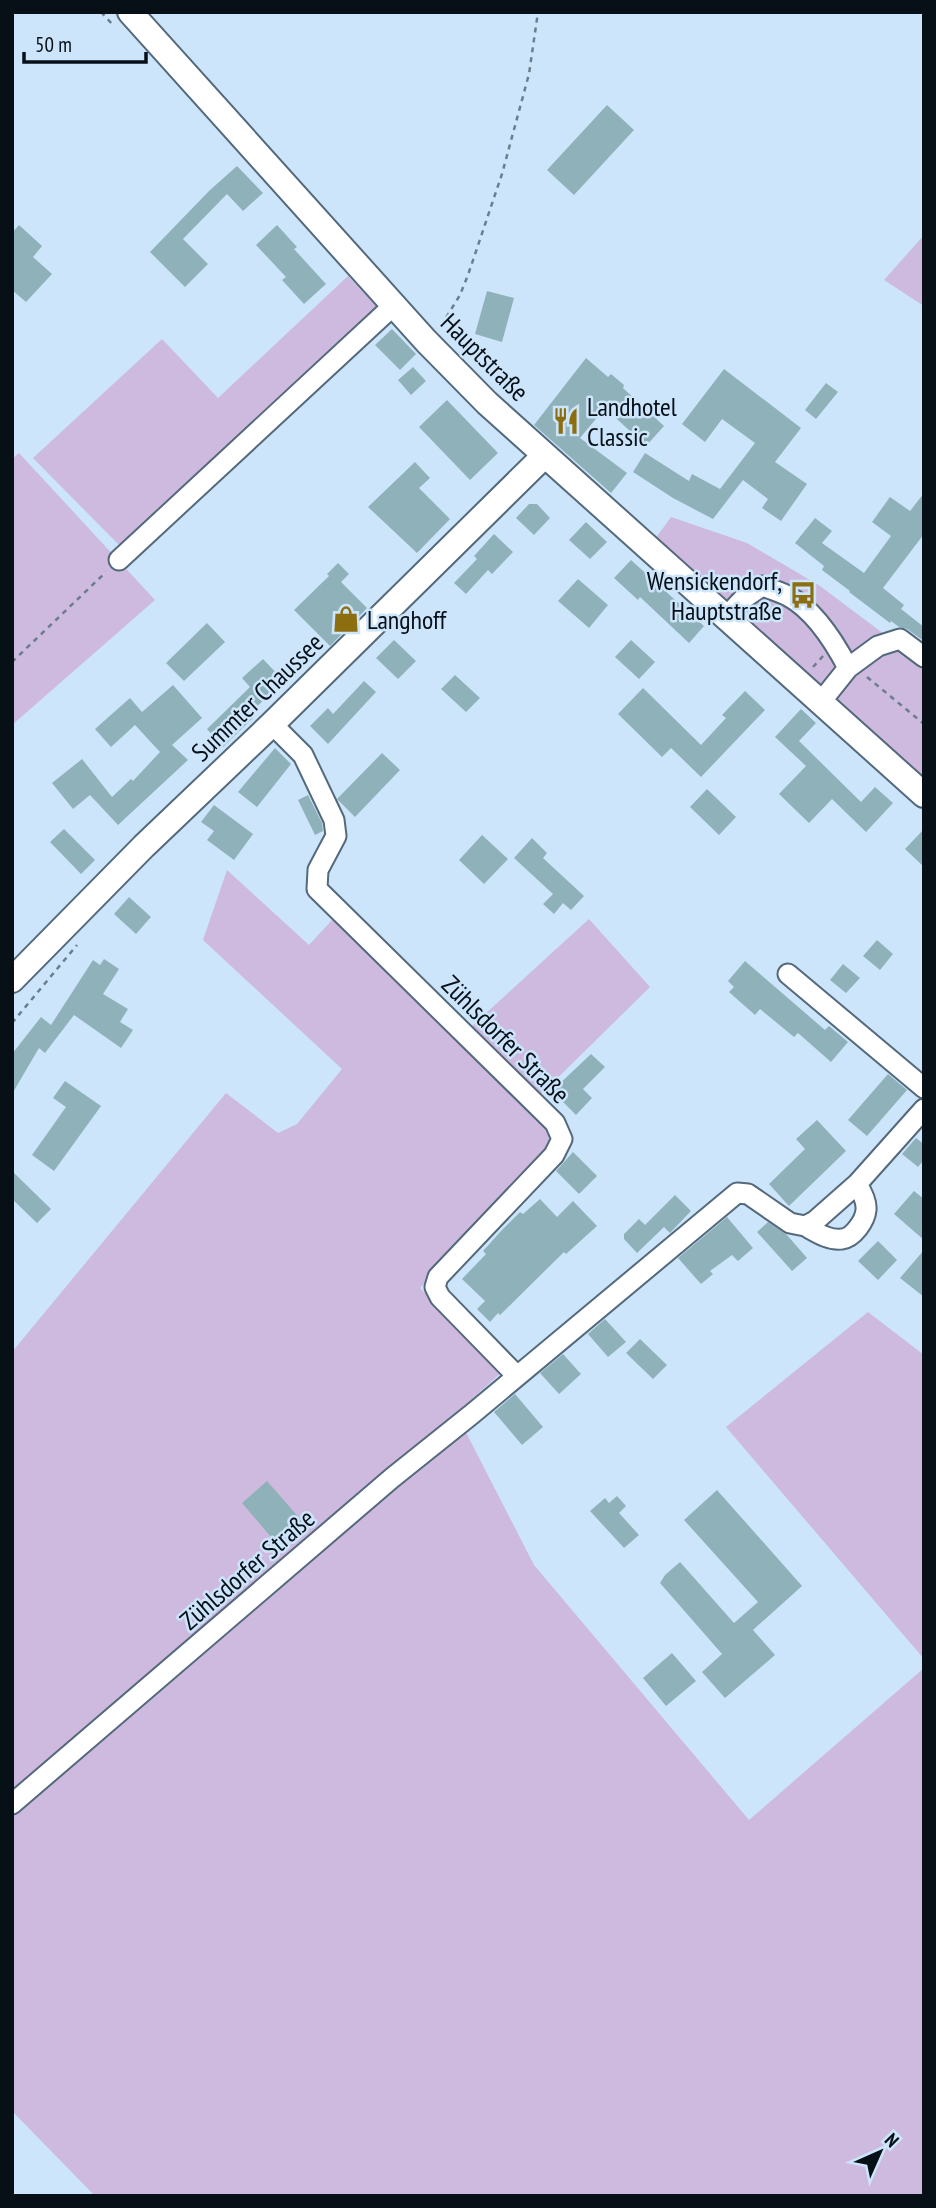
<svg xmlns="http://www.w3.org/2000/svg" width="936" height="2208" viewBox="0 0 936 2208" font-family="'PT Sans Narrow',sans-serif">
<style>
.green{fill:#cdbade}
.building{fill:#8fb2ba}
.lines{fill:none;stroke-linecap:round;stroke-linejoin:round}
.minor-casing{stroke:#54697c;stroke-width:23}
.major-casing{stroke:#54697c;stroke-width:28}
.path{stroke:#6c7d8c;stroke-width:2.5;stroke-dasharray:5 5;stroke-linecap:butt}
.minor{stroke:#fff;stroke-width:19}
.major{stroke:#fff;stroke-width:24}
.labels{text-anchor:middle;dominant-baseline:central;stroke-width:5;stroke-linejoin:round;paint-order:stroke}
.street-label{font-size:26px;fill:#070f17;stroke:#cce5fb}
.poi-label{font-size:26px;fill:#070f17;stroke:#cce5fb;text-anchor:start}
</style>
<rect width="100%" height="100%" fill="#cce5fb"/>
<path class="green" d="M 924,235 L 924,306 L 884,280 Z
M 348,276 L 380,310 L 119,545 L 33,458 L 162,339 L 218,398 Z
M 19,453 L 155,600 L 12,725 L 12,459 Z
M 671,517 L 747,543 L 820,586 L 924,664 L 924,780 L 655,539 Z
M 227,870 L 309,945 L 343,908 L 472,1026 L 589,919 L 650,987 L 531,1104 L 559,1137 L 420,1288 L 503,1371 L 456,1413 L 534,1565 L 749,1820 L 924,1668 L 924,2196 L 95,2196 L 12,2111 L 12,1352 L 226,1093 L 278,1133 L 297,1124 L 342,1069 L 203,940 Z
M 868,1312 L 924,1355 L 924,1659 L 726,1427 Z"/>
<path class="building" d="M 607,105 L 634,130 L 574,195 L 547,170 Z
M 237,166 L 263,193 L 243,211 L 227,194 L 183,239 L 208,264 L 185,287 L 150,252 L 209,191 Z
M 19,225 L 42,246 L 33,257 L 52,274 L 26,302 L 12,290 L 12,233 Z
M 277,225 L 297,247 L 294,249 L 326,284 L 304,304 L 282,280 L 286,277 L 256,245 Z
M 487,291 L 514,298 L 502,342 L 475,334 Z
M 392,329 L 416,354 L 400,370 L 375,345 Z
M 586,358 L 608,377 L 611,374 L 624,385 L 623,388 L 664,426 L 646,446 L 605,408 L 580,438 L 627,473 L 611,493 L 534,425 Z
M 413,367 L 426,381 L 411,395 L 398,380 Z
M 724,369 L 801,428 L 775,462 L 807,484 L 781,521 L 762,508 L 768,499 L 743,480 L 713,519 L 673,498 L 633,472 L 645,453 L 689,481 L 692,474 L 720,489 L 755,443 L 722,419 L 705,442 L 682,424 Z
M 826,383 L 838,392 L 816,419 L 805,410 Z
M 447,400 L 498,453 L 470,480 L 419,427 Z
M 415,462 L 430,478 L 419,488 L 450,519 L 417,553 L 368,507 Z
M 924,493 L 924,534 L 883,588 L 904,605 L 901,609 L 924,627 L 924,641 L 907,629 L 899,627 L 891,621 L 890,623 L 849,592 L 850,591 L 822,570 L 824,566 L 795,543 L 815,518 L 832,531 L 822,543 L 864,573 L 891,536 L 872,522 L 890,497 L 910,511 Z
M 529,504 L 537,504 L 550,518 L 534,535 L 516,518 Z
M 586,522 L 607,542 L 590,559 L 569,540 Z
M 494,534 L 513,552 L 492,574 L 488,570 L 466,594 L 454,583 L 477,559 L 474,556 Z
M 631,560 L 704,626 L 689,643 L 640,597 L 638,600 L 614,578 Z
M 338,563 L 349,574 L 341,582 L 367,608 L 330,646 L 294,610 L 329,576 L 327,574 Z
M 578,579 L 608,605 L 589,628 L 558,601 Z
M 207,623 L 225,642 L 184,681 L 166,663 Z
M 394,640 L 416,661 L 398,679 L 376,658 Z
M 631,640 L 655,662 L 639,679 L 615,657 Z
M 263,659 L 284,681 L 249,714 L 253,718 L 223,747 L 207,729 L 250,687 L 242,678 Z
M 455,675 L 480,698 L 466,712 L 441,689 Z
M 364,681 L 376,692 L 328,744 L 310,726 L 328,708 L 333,714 Z
M 173,685 L 202,718 L 172,745 L 188,760 L 118,825 L 90,795 L 73,809 L 52,783 L 82,759 L 112,797 L 131,779 L 133,781 L 160,752 L 135,725 L 111,747 L 95,729 L 130,698 L 142,712 Z
M 643,688 L 701,745 L 726,718 L 722,715 L 745,691 L 765,710 L 701,777 L 671,748 L 662,757 L 618,714 Z
M 801,709 L 816,723 L 799,741 L 861,802 L 875,787 L 893,803 L 866,832 L 832,799 L 809,823 L 779,794 L 806,766 L 775,737 Z
M 275,748 L 291,764 L 257,807 L 238,792 Z
M 382,753 L 400,770 L 355,817 L 337,799 Z
M 707,789 L 736,817 L 719,835 L 690,807 Z
M 308,795 L 322,823 L 323,831 L 315,835 L 298,800 Z
M 214,805 L 253,834 L 234,860 L 207,840 L 214,831 L 201,822 Z
M 64,829 L 95,860 L 81,874 L 50,842 Z
M 924,829 L 924,867 L 905,849 Z
M 482,835 L 508,859 L 484,884 L 459,860 Z
M 532,838 L 547,853 L 543,858 L 584,896 L 571,910 L 563,903 L 554,914 L 543,904 L 553,894 L 514,858 Z
M 129,897 L 151,917 L 136,934 L 114,914 Z
M 877,940 L 893,954 L 880,970 L 863,956 Z
M 104,959 L 119,969 L 103,994 L 128,1009 L 120,1022 L 133,1030 L 121,1048 L 74,1015 L 45,1053 L 39,1048 L 12,1094 L 12,1054 L 41,1017 L 51,1025 L 93,960 L 100,965 Z
M 745,961 L 825,1030 L 829,1026 L 848,1042 L 831,1062 L 798,1033 L 794,1037 L 760,1009 L 755,1015 L 729,992 L 734,987 L 728,981 Z
M 843,964 L 860,978 L 846,993 L 830,980 Z
M 591,1054 L 605,1067 L 583,1089 L 592,1098 L 576,1115 L 558,1097 L 560,1095 L 554,1089 Z
M 888,1074 L 907,1090 L 867,1136 L 848,1120 Z
M 65,1081 L 101,1106 L 54,1171 L 32,1155 L 66,1107 L 53,1098 Z
M 817,1120 L 846,1151 L 789,1206 L 769,1184 L 805,1149 L 796,1139 Z
M 916,1138 L 924,1144 L 924,1160 L 918,1167 L 902,1154 Z
M 573,1152 L 597,1176 L 579,1194 L 556,1171 Z
M 12,1171 L 51,1209 L 37,1223 L 12,1199 Z
M 914,1191 L 924,1199 L 924,1240 L 894,1214 Z
M 675,1195 L 691,1211 L 670,1233 L 664,1227 L 637,1253 L 624,1239 L 624,1234 L 639,1219 L 645,1225 Z
M 540,1199 L 557,1217 L 573,1201 L 597,1226 L 566,1254 L 564,1252 L 500,1315 L 498,1313 L 490,1322 L 477,1309 L 485,1301 L 462,1279 L 486,1254 L 483,1251 L 501,1231 L 520,1212 L 523,1214 Z
M 727,1217 L 753,1248 L 738,1261 L 732,1255 L 710,1271 L 713,1274 L 701,1284 L 678,1258 Z
M 768,1222 L 787,1235 L 807,1258 L 792,1271 L 757,1232 Z
M 878,1241 L 897,1260 L 878,1280 L 858,1261 Z
M 924,1250 L 924,1297 L 900,1278 Z
M 605,1319 L 626,1342 L 608,1357 L 588,1334 Z
M 640,1339 L 667,1365 L 653,1379 L 626,1353 Z
M 563,1354 L 581,1374 L 559,1394 L 540,1373 Z
M 515,1394 L 543,1427 L 522,1445 L 494,1412 Z
M 267,1481 L 302,1521 L 276,1543 L 242,1503 Z
M 717,1490 L 802,1586 L 753,1630 L 775,1655 L 725,1698 L 702,1672 L 722,1654 L 660,1583 L 665,1575 L 680,1562 L 734,1623 L 758,1602 L 684,1520 Z
M 617,1496 L 626,1506 L 619,1513 L 639,1535 L 624,1548 L 590,1511 L 605,1498 L 609,1503 Z
M 672,1653 L 696,1681 L 666,1706 L 643,1678 Z"/>
<g class="lines">
<defs>
<path id="minor" d="M 119,560 L 394,305
M 726,617 L 743,599 L 762,586 C 771,589 780,592 788,596 C 814,610 835,643 848,668 L 820,703
M 848,668 L 878,646 L 900,639 L 924,657
M 272,724 L 303,755 L 334,820 L 336,836 L 318,870 L 317,889 L 555,1123 L 562,1139 L 554,1155 L 438,1277 L 435,1287 L 440,1297 L 517,1376
M 788,974 L 924,1088
M 805,1226 C 816,1232 829,1241 842,1239 C 853,1238 865,1221 866,1210 C 867,1201 862,1192 857,1184
M 12,1804 L 392,1478 L 472,1414 L 737,1193 L 748,1194 L 790,1223 L 805,1226 L 815,1221 L 857,1184 L 924,1109"/>
<path id="major" d="M 130,12 L 426,341 L 487,403 L 924,795
M 12,980 L 144,846 L 272,724 L 544,456"/>
</defs>
<use href="#minor" class="minor-casing"/>
<use href="#major" class="major-casing"/>
<path class="path" d="M 101,12 L 113,25
M 441,326 L 460,295 L 468,275 L 502,174 L 529,74 L 538,12
M 12,662 L 106,572
M 813,667 L 823,656
M 867,677 L 924,724
M 12,1023 L 77,945"/>
<use href="#minor" class="minor"/>
<use href="#major" class="major"/>
</g>
<defs>
<symbol id="restaurant-bare" viewBox="-9 -9 18 18"><path d="M-5-6h1v4h1v-4h1v4h1v-4h1v5L-1.5 .5V6h-2V.5L-5-1ZM5-6V6H3V1.5H1.5Q1.5-4 5-6Z" fill="#8c6e10" stroke="#cce5fb" stroke-width="2.5" paint-order="stroke"/></symbol>
<symbol id="bus-bare" viewBox="-9 -9 18 18"><path d="M-5-6H5V4H4V6H2V4H-2V6H-4V4H-5ZM-3.5-4V0h7V-4ZM-3.5 1.2v1.5H-2V1.2ZM2 1.2v1.5H3.5V1.2Z" fill="#8c6e10" stroke="#cce5fb" stroke-width="2.5" paint-order="stroke"/></symbol>
<symbol id="shop-bare" viewBox="-9 -9 18 18"><path d="M-5-2.5h2.3a2.7 3.5 0 0 1 5.4 0H5L5.5 6h-11ZM-1.5-2.5h3a1.5 2.3 0 0 0-3 0Z" fill="#8c6e10" stroke="#cce5fb" stroke-width="2.5" paint-order="stroke"/></symbol>
</defs>
<g fill-rule="evenodd">
<use href="#restaurant-bare" x="547" y="402" width="38" height="38"/>
<use href="#bus-bare" x="784" y="576" width="38" height="38"/>
<use href="#shop-bare" x="327" y="600" width="38" height="38"/>
</g>
<g class="labels">
<g class="street-label">
<text transform="translate(485 357) rotate(45)">Hauptstraße</text>
<text transform="translate(257 697) rotate(-44)">Summter Chaussee</text>
<text transform="translate(506 1039) rotate(45)">Zühlsdorfer Straße</text>
<text transform="translate(247 1569) rotate(-41)">Zühlsdorfer Straße</text>
</g>
<g class="poi-label">
<text x="587" y="406">Landhotel<tspan x="587" dy="30">Classic</tspan></text>
<text x="782" y="580" text-anchor="end">Wensickendorf,<tspan x="782" dy="30">Hauptstraße</tspan></text>
<text x="367" y="619">Langhoff</text>
</g>
</g>
<rect width="936" height="2208" fill="none" stroke="#070f17" stroke-width="28"/>
<g transform="translate(880 2152) rotate(45)" stroke="#cce5fb" stroke-width="5" paint-order="stroke">
<path d="M0-5L12 26L0 18L-12 26Z" fill="#070f17"/>
<text y="-10" font-size="19" font-weight="bold" text-anchor="middle" fill="#070f17">N</text>
</g>
<path d="M24 52v10h122v-10" fill="none" stroke="#070f17" stroke-width="3.5"/>
<text x="35" y="52" font-size="21" fill="#070f17" stroke="#cce5fb" stroke-width="5" paint-order="stroke">50 m</text>
</svg>
